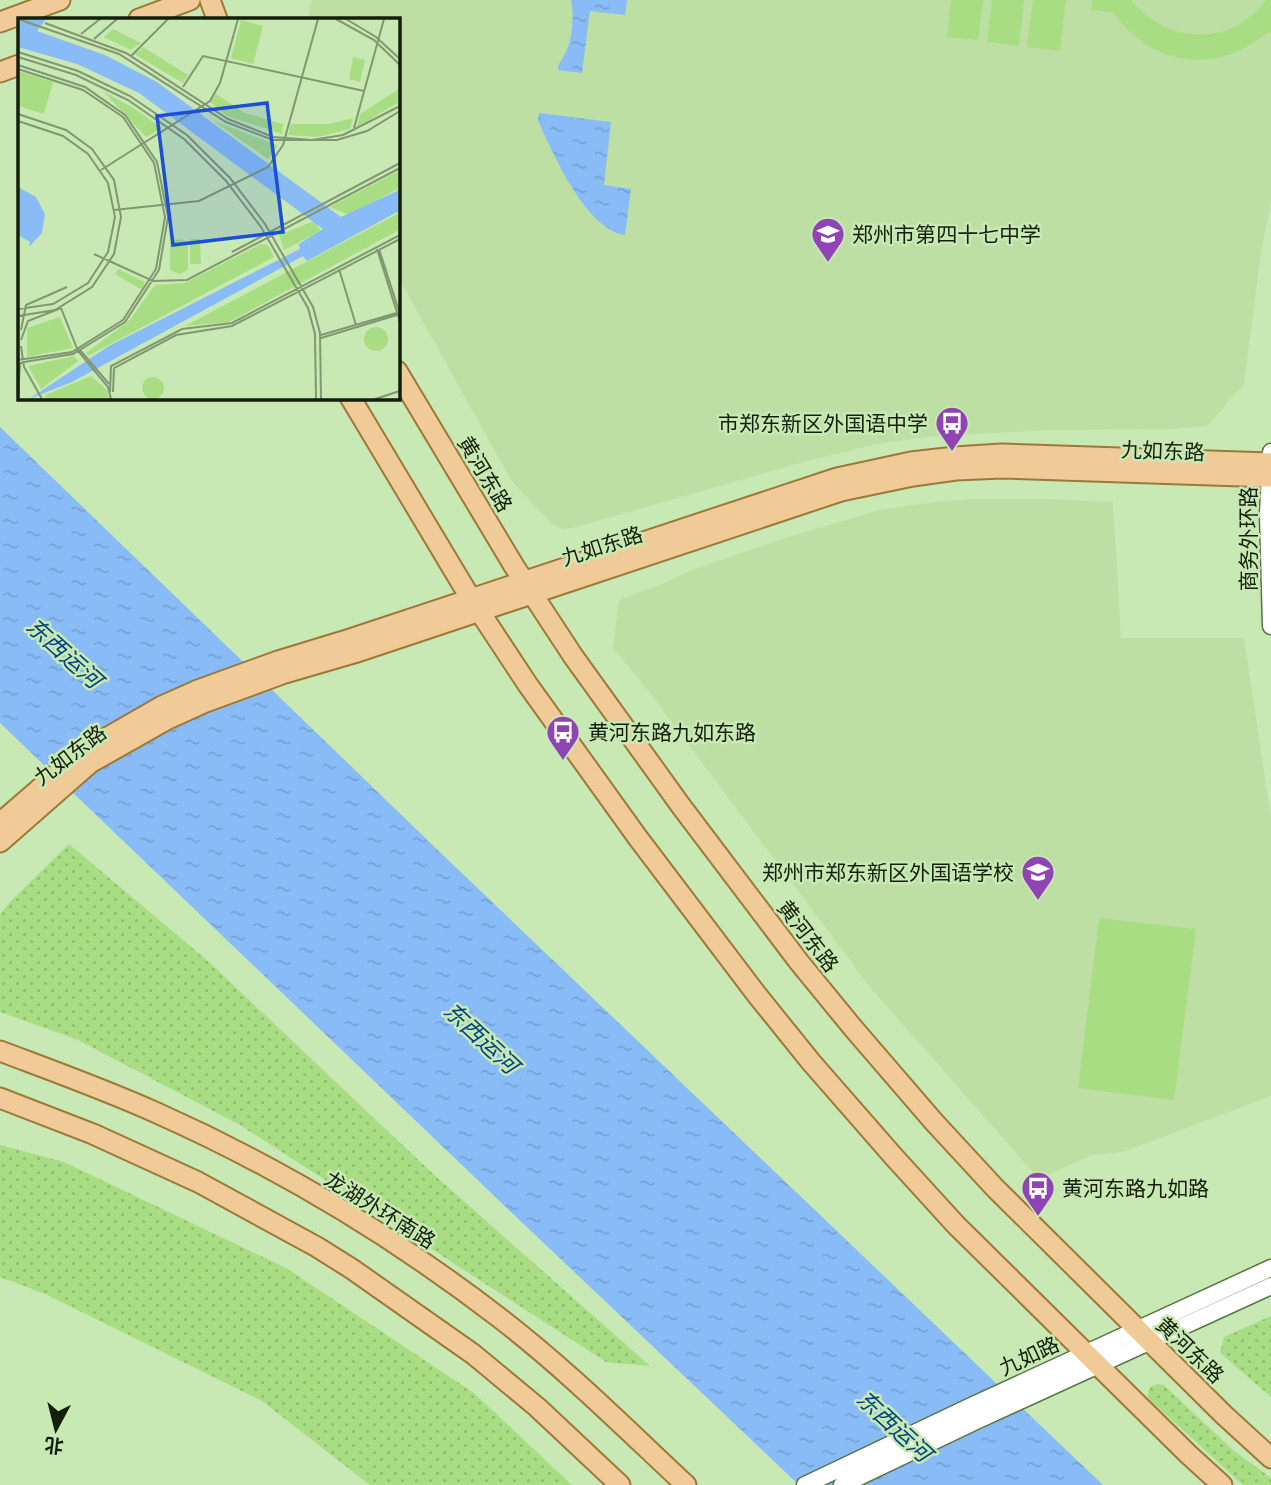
<svg xmlns="http://www.w3.org/2000/svg" width="1271" height="1485" viewBox="0 0 1271 1485" font-family="Montserrat,'Noto Sans SC',sans-serif">
<style>
.built{fill:#bddfa4}
.green{fill:url(#green-dots)}
.pitch{fill:#a9dd83}
.water{fill:url(#water-ripples)}
.lines{fill:none;stroke-linecap:round;stroke-linejoin:round}
.minor-casing{stroke:#587444;stroke-width:19}
.major-casing{stroke:#9c793a;stroke-width:23}
.minor{stroke:#fff;stroke-width:16}
.major{stroke:#f0cb98;stroke-width:19}
.labels{text-anchor:middle;dominant-baseline:central;stroke-width:5;stroke-linejoin:round;paint-order:stroke}
.poi-label{font-size:21px;fill:#131f0b;stroke:#c9e9b4;text-anchor:start}
.street-label{font-size:21px;fill:#131f0b;stroke:#c9e9b4}
.water-label{font-size:23px;font-style:italic;fill:#024481;stroke:#c9e9b4}
.inset-road{fill:none;stroke:#809870;stroke-width:2}
.view{fill:#1d4ed8;fill-opacity:0.15;stroke:#1d4ed8;stroke-width:3.5}
.inset-edge{fill:none;stroke:#131f0b;stroke-width:3.5}
</style>
<defs>
<pattern id="green-dots" width="8" height="8" patternUnits="userSpaceOnUse" patternTransform="scale(1.75)"><rect width="8" height="8" fill="#a9dd83"/><path d="M2 2h.1M6 6h.1" fill="none" stroke="#91bd70" stroke-width="1.8" stroke-linecap="round"/></pattern>
<pattern id="water-ripples" width="26" height="14" patternUnits="userSpaceOnUse" patternTransform="scale(1.75)"><rect width="26" height="14" fill="#89bcf6"/><path d="M2 4q2-2 4 0t4 0M15 11q2-2 4 0t4 0" fill="none" stroke="#75a1d2"/></pattern>
</defs>
<rect width="100%" height="100%" fill="#c9e9b4"/>
<path class="built" d="M 312,0 L 1271,0 L 1271,202 L 1261,252 L 1244,384 L 1207,426 L 1174,429 L 1048,430 L 975,434 L 926,437 L 878,444 L 807,461 L 573,528 L 562,529 L 550,522 L 511,480 L 397,275 L 397,19 L 307,19 Z
M 970,499 L 1052,499 L 1113,502 L 1121,638 L 1244,638 L 1271,818 L 1271,1096 L 1123,1152 L 1091,1155 L 1039,1179 L 869,986 L 647,689 L 613,648 L 619,600 L 662,584 L 687,572 L 741,553 L 785,538 L 880,510 L 934,502 Z"/>
<path class="green" d="M 69,844 L 209,962 L 431,1172 L 650,1366 L 606,1362 L 240,1125 L 78,1040 L 0,1012 L 0,914 L 10,902 Z
M 0,1145 L 64,1162 L 286,1268 L 474,1393 L 572,1485 L 370,1485 L 262,1401 L 45,1294 L 0,1277 Z
M 1271,1316 L 1271,1397 L 1220,1353 L 1224,1337 Z
M 1158,1384 L 1164,1385 L 1234,1451 L 1271,1478 L 1271,1485 L 1243,1485 L 1148,1398 L 1148,1391 L 1151,1386 Z"/>
<path class="pitch" d="M 951,0 L 983,0 L 978,40 L 947,37 Z
M 992,0 L 1024,0 L 1019,46 L 987,42 Z
M 1033,0 L 1066,0 L 1060,51 L 1027,47 Z
M 1092,0 L 1131,0 C 1166,44 1231,48 1266,0 L 1271,0 L 1271,33 L 1267,33 C 1215,76 1153,66 1113,13 L 1091,10 Z
M 1099,918 L 1196,929 L 1174,1100 L 1078,1088 Z"/>
<path class="water" d="M 571,0 L 627,0 L 625,15 L 590,11 L 582,73 L 558,70 C 558,62 562,61 565,54 C 573,39 574,16 571,0 Z
M 539,113 L 611,122 L 604,185 L 631,189 L 625,235 C 586,230 552,152 538,120 Z
M 0,427 L 445,857 L 1103,1485 L 799,1485 L 511,1212 L 0,723 Z"/>
<g class="lines">
<defs>
<path id="minor" d="M 1271,452 L 1268,514 L 1271,626
M 805,1485 L 969,1407 L 1271,1268
M 842,1485 L 976,1421 L 1271,1286"/>
<path id="major" d="M 210,0 L 217,19
M 139,19 L 190,0
M 0,22 L 60,0
M 0,72 L 19,65
M 397,371 L 514,566 L 573,656 L 681,806 L 799,962 L 853,1028 L 934,1122 L 995,1188 L 1224,1415 L 1271,1458
M 350,397 L 468,594 L 528,685 L 638,838 L 757,995 L 811,1062 L 894,1157 L 956,1225 L 1188,1454 L 1222,1485
M 0,823 L 82,752 L 162,706 L 198,690 L 278,661 L 350,639 L 837,478 L 911,462 L 955,457 L 1001,454 L 1271,463
M 0,842 L 90,763 L 168,719 L 203,703 L 282,674 L 354,653 L 841,491 L 913,476 L 956,470 L 1002,468 L 1271,477
M 0,1051 C 53,1071 106,1090 157,1113 C 278,1167 396,1238 501,1319 C 567,1370 625,1428 686,1485
M 0,1098 L 93,1134 L 198,1182 L 317,1247 L 352,1269 L 473,1354 L 537,1407 L 620,1485"/>
</defs>
<use href="#minor" class="minor-casing"/>
<use href="#major" class="major-casing"/>
<use href="#minor" class="minor"/>
<use href="#major" class="major"/>
</g>
<defs>
<symbol id="school-pin" viewBox="-11 -11 22 30"><path d="M0 17L-7.5 6A9.5 9.5 0 1 1 7.5 6Z" fill="#9043b5" stroke="#c9e9b4"/><path d="M0-5L7-2L0 1L-7-2ZM-4 1L0 2.5L4 1V4Q0 6-4 4Z" fill="#fff"/></symbol>
<symbol id="bus-pin" viewBox="-11 -11 22 30"><path d="M0 17L-7.5 6A9.5 9.5 0 1 1 7.5 6Z" fill="#9043b5" stroke="#c9e9b4"/><path d="M-5-6H5V4H4V6H2V4H-2V6H-4V4H-5ZM-3.5-4V0h7V-4ZM-3.5 1.2v1.5H-2V1.2ZM2 1.2v1.5H3.5V1.2Z" fill="#fff"/></symbol>
</defs>
<g fill-rule="evenodd">
<use href="#school-pin" x="809" y="215" width="38" height="52"/>
<use href="#bus-pin" x="933" y="404" width="38" height="52"/>
<use href="#bus-pin" x="544" y="713" width="38" height="52"/>
<use href="#school-pin" x="1019" y="853" width="38" height="52"/>
<use href="#bus-pin" x="1019" y="1169" width="38" height="52"/>
</g>
<g class="labels">
<g class="poi-label">
<text x="852" y="234">郑州市第四十七中学</text>
<text x="928" y="423" text-anchor="end">市郑东新区外国语中学</text>
<text x="588" y="732">黄河东路九如东路</text>
<text x="1014" y="872" text-anchor="end">郑州市郑东新区外国语学校</text>
<text x="1062" y="1188">黄河东路九如路</text>
</g>
<g class="street-label">
<text transform="translate(1163 451) rotate(2)">九如东路</text>
<text transform="translate(485 474) rotate(59)">黄河东路</text>
<text transform="translate(1248 539) rotate(-90)">商务外环路</text>
<text transform="translate(602 546) rotate(-18)">九如东路</text>
<text transform="translate(70 755) rotate(-37)">九如东路</text>
<text transform="translate(808 936) rotate(52)">黄河东路</text>
<text transform="translate(380 1210) rotate(32)">龙湖外环南路</text>
<text transform="translate(1190 1350) rotate(44)">黄河东路</text>
<text transform="translate(1029 1356) rotate(-25)">九如路</text>
</g>
<g class="water-label">
<text transform="translate(64 653) rotate(42)">东西运河</text>
<text transform="translate(481 1038) rotate(43)">东西运河</text>
<text transform="translate(894 1426) rotate(43)">东西运河</text>
</g>
</g>
<g transform="translate(18 18)">
<rect width="382" height="382" fill="#c9e9b4"/>
<path d="M 95,11 L 123,25 L 113,32 L 86,19 ZM 125,29 L 170,57 L 165,65 L 116,36 ZM 381,71 L 381,84 L 339,109 L 342,96 ZM 85,73 L 117,91 L 144,110 L 128,119 ZM 198,76 L 227,95 L 265,106 L 264,116 L 209,98 L 192,84 ZM 335,100 L 332,111 L 300,119 L 270,117 L 273,106 L 311,106 ZM 194,102 L 259,127 L 259,129 L 250,141 ZM 381,153 L 381,170 L 331,197 L 312,189 ZM 381,195 L 381,212 L 211,304 L 167,308 ZM 296,203 L 303,213 L 266,232 L 261,217 ZM 243,226 L 250,227 L 256,239 L 70,338 L 68,335 L 112,302 L 137,267 L 167,265 ZM 100,251 L 127,264 L 124,272 L 97,256 ZM 42,299 L 55,330 L 9,339 L 9,310 ZM346 321a12 12 0 1 1 24 0a12 12 0 1 1-24 0ZM 56,338 L 60,343 L 23,371 L 10,348 ZM 73,358 L 89,372 L 91,381 L 29,381 L 27,377 Z" fill="#a9dd83"/>
<path d="M 0,53 L 35,64 L 26,96 L 0,88 Z" fill="#a9dd83"/>
<path d="M 223,2 L 245,8 L 235,46 L 213,40 ZM 335,39 L 347,42 L 342,64 L 331,61 ZM 161,221 L 170,224 L 170,252 L 162,256 L 152,252 L 152,224 ZM 172,221 L 182,221 L 183,246 L 172,246 ZM124 370a11 11 0 1 1 22 0a11 11 0 1 1-22 0Z" fill="#a9dd83"/>
<path d="M 0,1 L 28,1 L 19,13 L 87,37 L 139,64 L 323,199 L 381,172 L 381,193 L 289,243 L 285,238 L 54,364 L 11,381 L 91,328 L 282,231 L 281,226 L 305,211 L 121,75 L 59,46 L 0,29 ZM 0,169 L 18,179 L 27,196 L 24,215 L 11,229 L 12,224 L 0,217 Z" fill="#89bcf6"/>
<path class="inset-road" d="M 0,1 L 101,36 L 208,104 L 255,122 L 319,122 L 349,113 L 382,93M 318,1 L 356,22 L 382,47M 328,1 L 358,19 L 382,41M 27,5 L 108,35 L 210,101 L 255,119 L 294,122 L 325,117 L 382,88M 63,16 L 82,1M 76,21 L 99,1M 0,34 L 60,53 L 112,78 L 169,117 L 212,160 L 247,206 L 295,289 L 302,315 L 303,381M 113,38 L 150,1M 0,39 L 58,57 L 110,82 L 166,121 L 208,163 L 243,209 L 290,290 L 297,316 L 298,381M 0,47 L 67,69 L 107,97 L 139,144 L 150,199 L 141,252 L 107,304 L 55,336 L 0,345M 0,51 L 65,72 L 105,99 L 136,145 L 147,199 L 138,251 L 105,302 L 54,334 L 0,342M 165,69 L 185,38 L 346,73M 0,96 L 48,112 L 74,131 L 96,162 L 103,199 L 96,236 L 74,269 L 37,292 L 0,298M 0,103 L 45,118 L 70,136 L 90,165 L 97,199 L 90,234 L 70,265 L 35,286 L 0,291M 336,110 L 366,1M 83,152 L 192,83 L 202,65 L 220,1M 96,192 L 181,183 L 250,149 L 265,127 L 300,1M 359,231 L 382,304M 361,231 L 381,293M 214,234 L 382,145M 76,236 L 135,263 L 169,262 L 382,150M 321,251 L 338,307M 0,298 L 0,339M 3,312 L 8,287 L 49,269M 303,317 L 382,294M 303,320 L 382,296M 3,322 L 10,303 L 43,290 L 60,333 L 90,369 L 93,381M 3,328 L 6,349 L 24,381M 62,332 L 91,366M 92,374 L 93,348 L 164,311 L 214,305 L 382,217M 95,374 L 96,350 L 158,317 L 214,308 L 382,221M 0,381 L 2,345M 357,381 L 382,373"/>
<path class="view" d="M 249,85 L 265,214 L 155,227 L 139,98 Z"/>
<rect width="382" height="382" class="inset-edge"/>
</g>
<g transform="translate(56 1429) rotate(187)" stroke="#c9e9b4" stroke-width="5" paint-order="stroke">
<path d="M0-5L12 26L0 18L-12 26Z" fill="#131f0b"/>
<text y="-10" font-size="19" font-weight="bold" text-anchor="middle" fill="#131f0b">北</text>
</g>
</svg>
